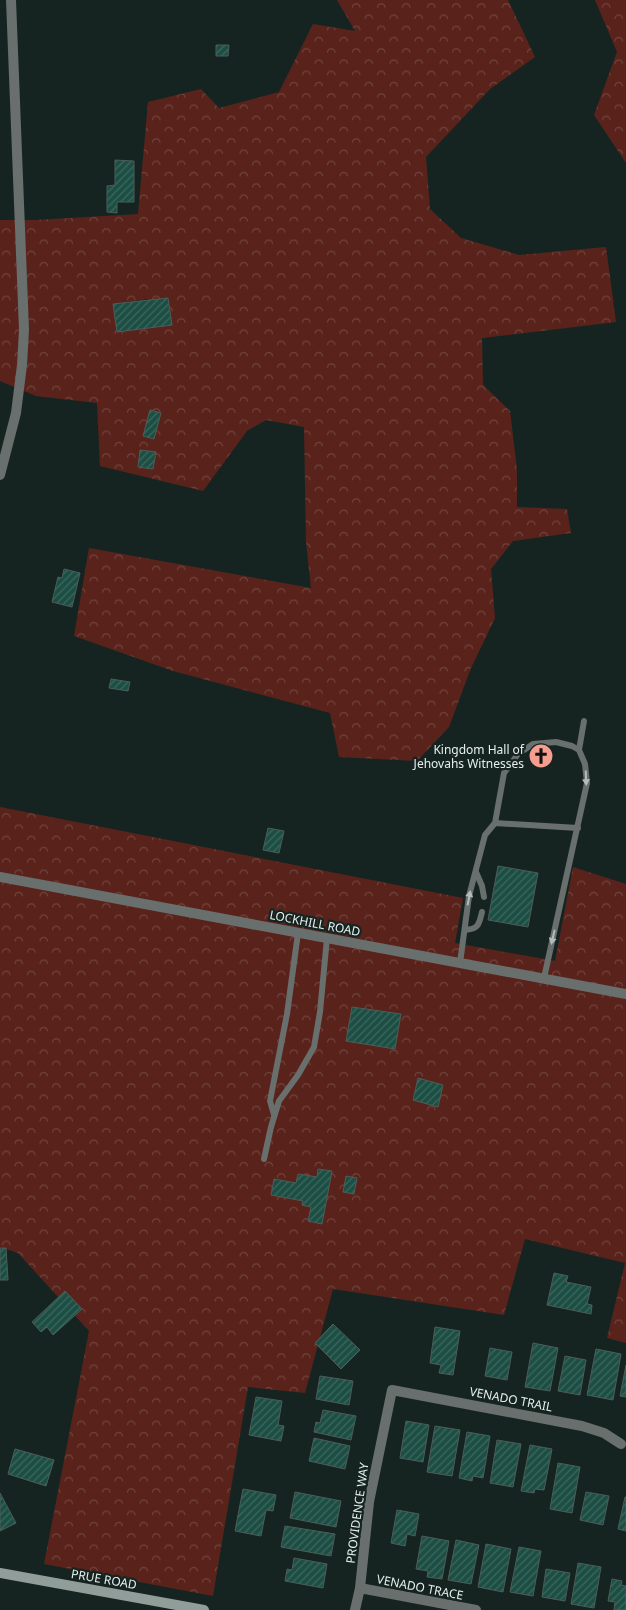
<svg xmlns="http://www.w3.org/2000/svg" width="626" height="1610" viewBox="0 0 626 1610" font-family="'Noto Sans',sans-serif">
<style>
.forest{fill:url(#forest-crowns);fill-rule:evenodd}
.building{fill:url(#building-hatch);stroke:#4d5d58}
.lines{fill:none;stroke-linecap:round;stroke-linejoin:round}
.service{stroke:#686f6d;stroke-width:6}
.minor{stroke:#686f6d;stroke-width:10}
.secondary{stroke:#919d99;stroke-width:10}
.oneway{fill:#b4bcba}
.labels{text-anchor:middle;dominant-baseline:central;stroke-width:4.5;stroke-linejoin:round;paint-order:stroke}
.poi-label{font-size:12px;fill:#e6efed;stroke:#162421;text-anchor:end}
.street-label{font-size:12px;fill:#e6efed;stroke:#162421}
</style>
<defs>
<pattern id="forest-crowns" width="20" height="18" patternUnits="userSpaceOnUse" patternTransform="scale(1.25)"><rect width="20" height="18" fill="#59231c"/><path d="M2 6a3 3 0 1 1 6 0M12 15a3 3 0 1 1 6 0" fill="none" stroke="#71433d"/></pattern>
<pattern id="building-hatch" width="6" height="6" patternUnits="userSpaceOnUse" patternTransform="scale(1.25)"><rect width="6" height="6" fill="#1c4e44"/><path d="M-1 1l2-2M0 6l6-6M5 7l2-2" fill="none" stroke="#3d685f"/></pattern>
</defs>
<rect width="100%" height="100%" fill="#162421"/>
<path class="forest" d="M 337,0 L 508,0 L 535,57 L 490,89 L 426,157 L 430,209 L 461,238 L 519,255 L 606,247 L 616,322 L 482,338 L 483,385 L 510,411 L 517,470 L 517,507 L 567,509 L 571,533 L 513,541 L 491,569 L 495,618 L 471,668 L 449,727 L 417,761 L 339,757 L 330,713 L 173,671 L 74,636 L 89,548 L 311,588 L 306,542 L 304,427 L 266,420 L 247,431 L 203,491 L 100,466 L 97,403 L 36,396 L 0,381 L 0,220 L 36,220 L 138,214 L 148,102 L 201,89 L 219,108 L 279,92 L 313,24 L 355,31 ZM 148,299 L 148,301 L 168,299 L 172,325 L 117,332 L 113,304 ZM 150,411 L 161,414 L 154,439 L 143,436 ZM 140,450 L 156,453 L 152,469 L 138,467 Z
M 595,0 L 626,0 L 626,163 L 594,115 L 617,52 Z
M 0,807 L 463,898 L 455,943 L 555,961 L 573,867 L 626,884 L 626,1343 L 607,1338 L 625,1263 L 525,1239 L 504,1315 L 333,1289 L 305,1393 L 248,1387 L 213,1596 L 44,1564 L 89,1331 L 18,1253 L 0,1247 ZM 352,1007 L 400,1014 L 346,1041 ZM 418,1079 L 443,1085 L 438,1107 L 413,1100 ZM 318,1169 L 332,1171 L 322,1224 L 309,1221 L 311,1207 L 302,1205 L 303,1201 L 272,1195 L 275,1179 L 296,1183 L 298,1174 L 317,1177 Z"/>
<path class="building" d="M 216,45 L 229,45 L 228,56 L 216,56 Z
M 115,160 L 134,161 L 134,202 L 117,202 L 117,213 L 107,212 L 107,186 L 115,185 Z
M 168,298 L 172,325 L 117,332 L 113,304 Z
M 150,410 L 161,413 L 154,439 L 143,436 Z
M 140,450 L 156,452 L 153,469 L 138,467 Z
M 64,569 L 80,573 L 72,607 L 52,602 L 58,577 L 62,578 Z
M 111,679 L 130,682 L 128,691 L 109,688 Z
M 268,828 L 284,831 L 279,853 L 263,850 Z
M 498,866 L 538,873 L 528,927 L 488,920 Z
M 352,1007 L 401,1014 L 395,1049 L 346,1041 Z
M 418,1078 L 443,1085 L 438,1107 L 413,1100 Z
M 318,1169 L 332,1171 L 322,1224 L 308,1221 L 311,1207 L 302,1205 L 303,1201 L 271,1195 L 274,1179 L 296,1183 L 298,1174 L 317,1177 Z
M 346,1176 L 357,1178 L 354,1194 L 343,1192 Z
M 0,1248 L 6,1248 L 8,1280 L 0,1280 Z
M 554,1273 L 568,1276 L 566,1282 L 591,1287 L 587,1304 L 592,1305 L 591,1314 L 547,1305 Z
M 65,1291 L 82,1309 L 53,1335 L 47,1327 L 41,1332 L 32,1322 Z
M 333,1324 L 360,1350 L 341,1369 L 315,1343 Z
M 435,1327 L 460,1331 L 453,1375 L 439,1373 L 441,1365 L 430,1363 Z
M 533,1343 L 558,1348 L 550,1391 L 525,1387 Z
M 490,1348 L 512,1352 L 507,1380 L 485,1376 Z
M 596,1349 L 621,1354 L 613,1400 L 587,1395 Z
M 565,1356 L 586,1360 L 580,1395 L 558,1391 Z
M 626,1365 L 626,1397 L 620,1396 Z
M 320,1376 L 353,1381 L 349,1405 L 316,1399 Z
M 256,1397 L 282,1401 L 278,1425 L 284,1426 L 281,1441 L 249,1435 Z
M 323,1410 L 356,1416 L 351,1440 L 314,1432 L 316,1422 L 320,1423 Z
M 406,1421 L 429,1425 L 423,1462 L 400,1458 Z
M 435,1426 L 460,1430 L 452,1476 L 427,1472 Z
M 467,1432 L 490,1436 L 483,1478 L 473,1476 L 472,1481 L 459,1478 Z
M 314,1438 L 350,1446 L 345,1469 L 309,1461 Z
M 497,1440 L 521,1444 L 513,1487 L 490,1483 Z
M 530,1445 L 552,1449 L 544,1490 L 535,1489 L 534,1493 L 521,1491 Z
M 15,1449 L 54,1460 L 46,1486 L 8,1474 Z
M 558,1463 L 580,1467 L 572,1513 L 550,1509 Z
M 243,1489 L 276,1495 L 273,1511 L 266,1510 L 261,1536 L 235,1531 Z
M 295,1492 L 341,1501 L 336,1527 L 290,1518 Z
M 586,1492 L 609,1496 L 603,1525 L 580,1520 Z
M 0,1493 L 16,1523 L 0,1531 Z
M 625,1497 L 626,1497 L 626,1531 L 618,1529 Z
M 397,1510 L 419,1514 L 415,1536 L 407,1534 L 405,1546 L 391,1543 Z
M 285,1526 L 335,1534 L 331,1556 L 281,1547 Z
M 422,1536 L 449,1541 L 442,1579 L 427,1577 L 428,1571 L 416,1569 Z
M 456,1540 L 479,1545 L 471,1584 L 448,1580 Z
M 486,1544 L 511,1549 L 503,1592 L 478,1587 Z
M 519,1547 L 541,1551 L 533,1596 L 510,1592 Z
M 294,1558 L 327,1564 L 323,1588 L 285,1581 L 287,1569 L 292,1570 Z
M 578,1563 L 601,1567 L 594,1608 L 571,1604 Z
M 546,1569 L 570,1573 L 565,1601 L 542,1597 Z
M 612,1579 L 622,1581 L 621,1585 L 626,1586 L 626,1610 L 614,1610 L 615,1602 L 608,1601 Z"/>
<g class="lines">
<path class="service" d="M 579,750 L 584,721
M 495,823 L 578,828
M 476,872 L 482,886 L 484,897
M 465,930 C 479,929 479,924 482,912
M 460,963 L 469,896 L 485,835 L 495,823 L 504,773 L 518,754 L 533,744 L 556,742 L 572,746 L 579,750 L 585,764 L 587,783 L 544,978
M 274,1115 L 270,1101 L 287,1014 L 298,933
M 264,1159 L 271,1127 L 279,1101 L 298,1075 L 314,1047 L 320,1012 L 327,938"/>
<path class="minor" d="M 0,475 L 16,413 L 22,365 L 24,330 L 11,0
M 0,877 L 626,994
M 360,1588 L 476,1610
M 355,1610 L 360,1588 L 369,1502 L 392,1390 L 582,1426 L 604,1433 L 621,1444"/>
<path class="secondary" d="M 0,1573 L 204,1610"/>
</g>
<defs><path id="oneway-solid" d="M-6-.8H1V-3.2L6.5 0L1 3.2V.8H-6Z" transform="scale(1.25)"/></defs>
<g class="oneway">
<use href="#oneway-solid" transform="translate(586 778) rotate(88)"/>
<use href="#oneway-solid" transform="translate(469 898) rotate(-79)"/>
<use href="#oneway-solid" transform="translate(553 937) rotate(103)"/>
</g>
<defs>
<symbol id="church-disc" viewBox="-11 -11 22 22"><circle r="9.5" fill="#f59d8f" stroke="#162421"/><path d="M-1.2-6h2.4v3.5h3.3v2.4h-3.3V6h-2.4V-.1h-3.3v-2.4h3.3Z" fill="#111"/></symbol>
</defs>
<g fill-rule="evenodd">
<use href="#church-disc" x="527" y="742" width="28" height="28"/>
</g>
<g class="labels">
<g class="poi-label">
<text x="524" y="749">Kingdom Hall of<tspan x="524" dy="14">Jehovahs Witnesses</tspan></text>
</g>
<g class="street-label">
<text transform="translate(315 923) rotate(11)">LOCKHILL ROAD</text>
<text transform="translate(511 1399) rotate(11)">VENADO TRAIL</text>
<text transform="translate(357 1513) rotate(-82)">PROVIDENCE WAY</text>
<text transform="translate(104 1579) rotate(10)">PRUE ROAD</text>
<text transform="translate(420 1587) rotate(11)">VENADO TRACE</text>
</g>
</g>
</svg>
